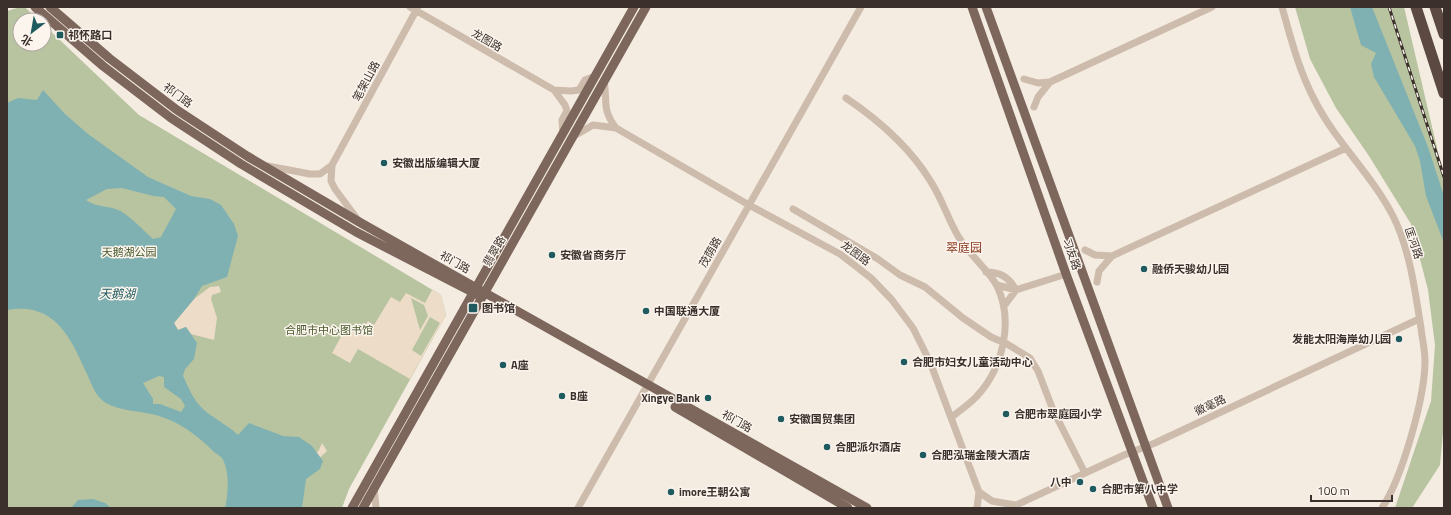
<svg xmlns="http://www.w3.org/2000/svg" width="1451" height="515" viewBox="0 0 1451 515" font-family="'Titillium Web','Noto Sans SC',sans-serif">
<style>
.green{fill:#b8c4a0}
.plaza{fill:#ecdcc8;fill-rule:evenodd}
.water{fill:#7fb0b2;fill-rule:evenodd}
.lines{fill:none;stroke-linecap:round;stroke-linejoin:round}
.minor{stroke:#cdbbac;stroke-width:7}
.major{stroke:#7d675c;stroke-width:9}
.highway{stroke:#5c4a42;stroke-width:11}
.rail-casing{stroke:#3b302b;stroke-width:3}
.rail{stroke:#fbf5ee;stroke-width:1.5;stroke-dasharray:4.5;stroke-linecap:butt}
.poi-dot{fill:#1f5a5e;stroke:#fbf5ee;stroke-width:1.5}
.labels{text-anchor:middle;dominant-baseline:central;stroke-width:3;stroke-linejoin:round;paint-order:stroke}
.poi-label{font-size:11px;font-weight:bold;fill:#3b302b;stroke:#fbf5ee;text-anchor:start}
.street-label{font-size:11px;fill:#3b302b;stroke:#fbf5ee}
.park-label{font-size:11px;fill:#4a5a2e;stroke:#fbf5ee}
.neighbourhood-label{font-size:12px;fill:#8c3b22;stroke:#fbf5ee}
.water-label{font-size:12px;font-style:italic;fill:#1f5a5e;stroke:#fbf5ee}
</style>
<rect width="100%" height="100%" fill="#f4ebe1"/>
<path class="green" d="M 20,7 L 25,7 L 38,20 L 20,20 L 20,44 L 44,44 L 44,25 L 139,115 L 441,295 L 446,315 L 349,489 L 342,508 L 7,508 L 7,11 Z
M 1295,7 L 1404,7 L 1405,11 L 1444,178 L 1444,422 L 1440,465 L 1412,508 L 1395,508 L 1431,401 L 1435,345 L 1428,290 L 1411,224 L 1369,156 L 1336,108 L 1310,59 Z"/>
<path class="plaza" d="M 219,286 L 221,292 L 212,295 L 211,299 L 217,318 L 214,340 L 191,334 L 186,327 L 178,330 L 174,323 L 194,299 L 210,287 Z
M 432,290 L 441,295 L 446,315 L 410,379 L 358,349 L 350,363 L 332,353 L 347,326 L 361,333 L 368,321 L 374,325 L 391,297 L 400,302 L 406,293 L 425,303 ZM 411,298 L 424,305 L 428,316 L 420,330 ZM 430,317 L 440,323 L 421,356 L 412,350 Z
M 322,443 L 327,451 L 315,462 L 315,455 L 319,450 Z"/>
<path class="water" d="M 1350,7 L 1372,7 L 1428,147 L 1444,196 L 1444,243 L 1426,196 L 1420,161 L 1415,146 L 1374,77 L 1371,64 L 1376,53 L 1361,45 Z
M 43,90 L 65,114 L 88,134 L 148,177 L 191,196 L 210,199 L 221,205 L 234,224 L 238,236 L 227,277 L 202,286 L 194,299 L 174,323 L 178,330 L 186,327 L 197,343 L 194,359 L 185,369 L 183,376 C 188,386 192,397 200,406 C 210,417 227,424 238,435 L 249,423 L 283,436 L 299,437 L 312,446 L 323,461 L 320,469 L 306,479 L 302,508 L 225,508 C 228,495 230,473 223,460 C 222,457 217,454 214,452 C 197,435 180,422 156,415 C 140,411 120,411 106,403 C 94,396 91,381 85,370 C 69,334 53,302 7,310 L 7,103 L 18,98 L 37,100 ZM 122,188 L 153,196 L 164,197 L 176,209 L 161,237 L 153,239 C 144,231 132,218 122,212 C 111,205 96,208 86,200 L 107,189 ZM 159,376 L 164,377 L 164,387 L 181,399 L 185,406 L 181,412 L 160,404 L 153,404 L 153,399 L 143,383 Z
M 93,499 L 105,503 L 111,508 L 71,508 L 78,500 Z"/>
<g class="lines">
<path class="minor" d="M 410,7 L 554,90
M 1282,7 C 1291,39 1299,71 1315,101 C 1336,142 1372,175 1393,216 C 1410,250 1415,291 1421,328 C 1422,338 1425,350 1425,361 C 1425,397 1402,478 1382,508
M 1024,79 L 1038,83 L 1050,82 L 1038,97 L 1034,107
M 1050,82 L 1212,7
M 846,98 C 880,121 910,147 931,182 C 942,199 948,219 958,236 C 968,254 989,270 997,286 C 1014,321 1003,368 977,396 C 970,404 960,410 952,417
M 616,128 L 749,205 L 840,254 L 871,278 L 892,300 L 913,328 L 930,362 L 979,492
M 563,133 L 562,120 L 567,111 L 565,105 L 554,90 L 571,91 L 579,90 L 585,80 L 595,76
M 574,136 L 593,125 L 616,128 C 601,108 608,102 604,81
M 332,165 L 418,7
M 268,166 L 310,174 L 320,174 L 332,165 L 331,181 L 335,189 L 358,220
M 793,209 L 878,259 L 900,275 L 925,287 L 963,318 L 991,337 L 1007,344 L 1030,358 L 1038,371 L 1053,410 L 1085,473
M 1085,250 L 1095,255 L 1112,256 L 1099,271 L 1097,282
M 1112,256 L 1346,148
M 986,272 C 1000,272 1009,277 1016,290 L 1004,306
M 997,285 L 1016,290 L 1060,276
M 374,487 L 376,508
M 578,508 L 861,7
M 977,508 L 979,492 L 992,501 L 1015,505
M 1010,508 L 1124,455 L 1155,443 L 1419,319"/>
<path class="major" d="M 35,7 L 103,66 L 171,118 L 241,164 L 356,232 L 478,295
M 50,7 L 109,58 L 177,110 L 247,156 L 361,223 L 867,508
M 972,7 L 1066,274 L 1153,508
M 986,7 L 1168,508
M 675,407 L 848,508
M 352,508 L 634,7
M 363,508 L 646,7"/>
<path class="highway" d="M 1416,7 L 1444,93
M 1435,7 L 1444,34"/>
<defs>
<path id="rail" d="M 1389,7 L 1444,177"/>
</defs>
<use href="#rail" class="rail-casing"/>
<use href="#rail" class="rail"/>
</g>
<g class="poi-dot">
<rect x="56" y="31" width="8" height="8" rx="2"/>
<circle cx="384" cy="163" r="4"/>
<circle cx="552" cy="255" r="4"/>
<circle cx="1144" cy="269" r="4"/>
<rect x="468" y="303" width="10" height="10" rx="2"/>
<circle cx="646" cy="311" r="4"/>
<circle cx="1399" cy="339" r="4"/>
<circle cx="904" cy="362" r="4"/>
<circle cx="503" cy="365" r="4"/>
<circle cx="562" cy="396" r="4"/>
<circle cx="708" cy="398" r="4"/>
<circle cx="1006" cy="414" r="4"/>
<circle cx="781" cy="419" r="4"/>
<circle cx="827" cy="447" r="4"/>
<circle cx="923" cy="455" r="4"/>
<circle cx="1080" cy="482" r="4"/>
<circle cx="1093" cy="489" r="4"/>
<circle cx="671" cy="492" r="4"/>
</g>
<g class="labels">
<g class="poi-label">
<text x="68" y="35">祁怀路口</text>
<text x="392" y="163">安徽出版编辑大厦</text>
<text x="560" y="255">安徽省商务厅</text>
<text x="1152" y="269">融侨天骏幼儿园</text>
<text x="482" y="308">图书馆</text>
<text x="654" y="311">中国联通大厦</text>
<text x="1391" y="339" text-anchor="end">发能太阳海岸幼儿园</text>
<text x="912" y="362">合肥市妇女儿童活动中心</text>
<text x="511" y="365">A座</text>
<text x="570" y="396">B座</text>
<text x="700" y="398" text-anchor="end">Xingye Bank</text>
<text x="1014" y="414">合肥市翠庭园小学</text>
<text x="789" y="419">安徽国贸集团</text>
<text x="835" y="447">合肥派尔酒店</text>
<text x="931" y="455">合肥泓瑞金陵大酒店</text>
<text x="1072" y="482" text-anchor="end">八中</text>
<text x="1101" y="489">合肥市第八中学</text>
<text x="679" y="492">imore王朝公寓</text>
</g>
<g class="street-label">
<text transform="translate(487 40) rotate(30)">龙图路</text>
<text transform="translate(366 81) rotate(-62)">笔架山路</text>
<text transform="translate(178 95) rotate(36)">祁门路</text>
<text transform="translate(1414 243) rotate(71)">匡河路</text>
<text transform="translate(494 251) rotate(-60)">翡翠路</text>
<text transform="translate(710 252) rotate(-60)">茂荫路</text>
<text transform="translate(856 253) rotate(36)">龙图路</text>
<text transform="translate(1072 254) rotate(71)">习友路</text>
<text transform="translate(455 262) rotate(29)">祁门路</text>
<text transform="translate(1210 405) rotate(-25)">徽毫路</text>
<text transform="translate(737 421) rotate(29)">祁门路</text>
</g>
<g class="park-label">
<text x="129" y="252">天鹅湖公园</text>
<text x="329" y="330">合肥市中心图书馆</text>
</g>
<g class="neighbourhood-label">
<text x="964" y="247">翠庭园</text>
</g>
<g class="water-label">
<text x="117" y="293">天鹅湖</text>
</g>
</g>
<rect width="1451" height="515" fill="none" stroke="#3b302b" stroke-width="16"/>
<g transform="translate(32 32) rotate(211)"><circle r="19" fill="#fbf5ee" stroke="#aea6a0"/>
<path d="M0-3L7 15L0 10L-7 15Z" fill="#1f5a5e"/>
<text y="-6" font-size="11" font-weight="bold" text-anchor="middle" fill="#3b302b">北</text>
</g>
<path d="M1311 495v6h81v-6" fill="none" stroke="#3b302b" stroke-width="2"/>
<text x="1317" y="495" font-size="12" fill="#3b302b" stroke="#fbf5ee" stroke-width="3" paint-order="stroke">100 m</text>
</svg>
